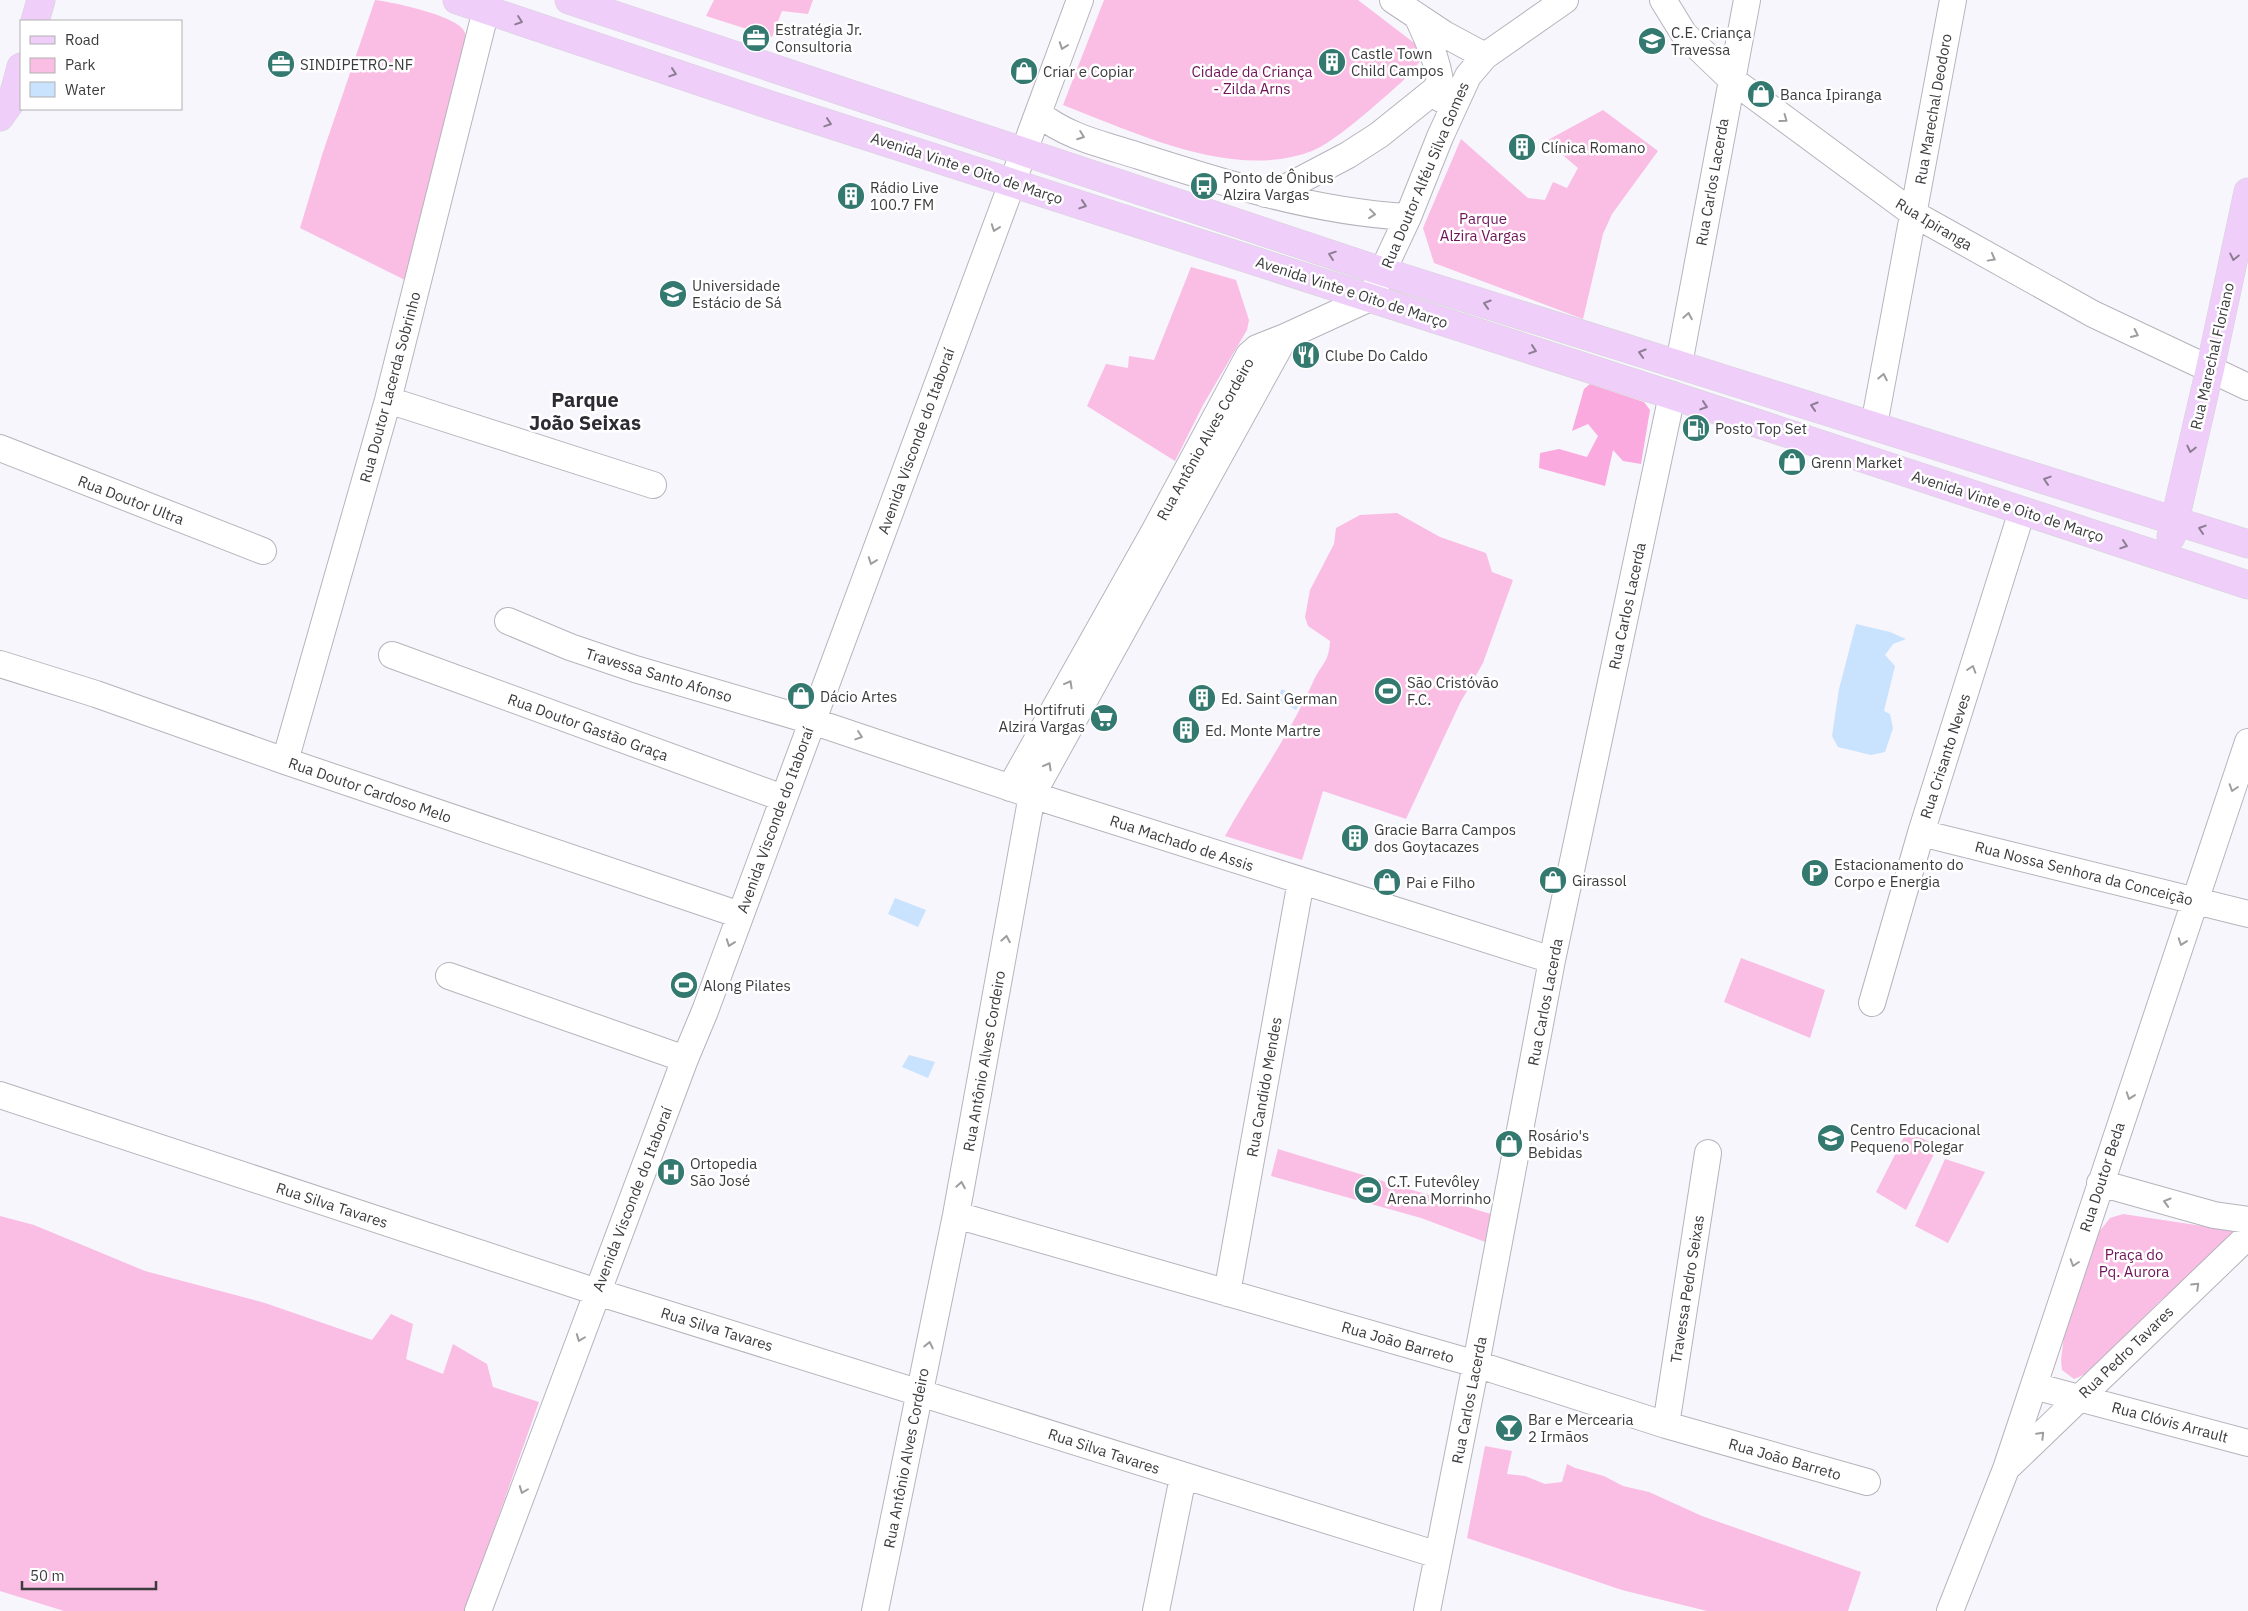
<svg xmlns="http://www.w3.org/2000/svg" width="2248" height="1611" viewBox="0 0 2248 1611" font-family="'IBM Plex Sans',sans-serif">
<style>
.green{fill:#fabde4}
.forest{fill:#faaade}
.water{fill:#c9e2fd}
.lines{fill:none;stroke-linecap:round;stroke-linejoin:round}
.minor-casing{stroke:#b6b4bb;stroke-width:28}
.major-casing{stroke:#d4d4d5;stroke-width:29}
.minor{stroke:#fff;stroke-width:26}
.major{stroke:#efcefa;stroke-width:28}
.oneway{stroke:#8d7e93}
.oneway2{stroke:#9e9e9f}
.labels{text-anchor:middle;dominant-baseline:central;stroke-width:5;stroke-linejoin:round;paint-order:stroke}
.poi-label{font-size:15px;fill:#3c3c3f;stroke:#fff;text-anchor:start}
.park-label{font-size:15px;fill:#6f1358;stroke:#fff}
.street-label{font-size:15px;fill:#3c3c3f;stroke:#fff}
.district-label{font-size:20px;font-weight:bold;fill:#2e2c32;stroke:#fff}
</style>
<rect width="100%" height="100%" fill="#f7f6fd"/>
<path class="green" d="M 375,0 C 391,2 461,16 465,33 C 467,39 465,48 465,53 L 407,281 L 300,228 L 323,152 Z
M 714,0 L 813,0 L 808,14 L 782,11 L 772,37 L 706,16 Z
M 1104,0 L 1358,0 L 1426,52 C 1413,75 1391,91 1371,109 C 1355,122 1331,143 1312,151 C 1234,181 1136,133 1063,105 Z
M 1603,110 L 1658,151 L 1612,214 L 1603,234 L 1583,319 L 1434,263 L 1423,228 L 1461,139 L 1528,198 L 1545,200 L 1553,182 L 1567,188 L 1578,168 L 1546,141 Z
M 1191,267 L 1236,280 L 1249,320 L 1247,330 L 1203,405 L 1175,461 L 1087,406 L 1106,364 L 1128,368 L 1129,356 L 1154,360 Z
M 1397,513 L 1440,537 L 1486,553 L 1492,572 L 1513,580 L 1483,663 L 1460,703 L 1406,819 L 1323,791 L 1302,860 L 1225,836 C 1254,784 1289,736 1313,682 C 1321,664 1329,663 1330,641 L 1308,626 L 1305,617 L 1310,590 L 1334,544 L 1336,528 L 1360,515 Z
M 1741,958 L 1825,990 L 1810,1038 L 1724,1002 Z
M 1907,1131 L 1938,1146 L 1906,1210 L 1876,1192 Z
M 1278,1149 L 1494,1215 L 1488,1243 L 1421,1218 L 1271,1176 Z
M 1945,1159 L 1985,1172 L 1948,1243 L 1915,1226 Z
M 2123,1214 L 2229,1230 L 2246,1230 L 2161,1300 L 2088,1373 L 2074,1379 L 2062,1370 L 2061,1360 L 2065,1328 L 2099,1232 L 2110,1218 Z
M 0,1216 L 34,1225 L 145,1271 L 265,1303 L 372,1340 L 391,1314 L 413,1324 L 406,1359 L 443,1374 L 453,1344 L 487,1364 L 493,1387 L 539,1402 L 465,1611 L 64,1611 L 0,1591 Z
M 1485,1446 L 1512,1451 L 1507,1474 L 1525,1476 L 1545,1484 L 1562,1482 L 1567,1464 L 1575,1468 L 1604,1476 L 1623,1486 L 1649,1492 L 1702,1516 L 1861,1572 L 1848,1611 L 1707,1611 L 1622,1590 L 1467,1538 Z"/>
<path class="forest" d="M 1590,384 L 1644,402 L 1650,410 L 1641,464 L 1623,461 L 1613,450 L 1605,486 L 1539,468 L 1540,453 L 1559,449 L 1587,457 L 1598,436 L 1588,424 L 1572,431 L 1584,389 Z"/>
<path class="water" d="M 1856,624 L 1890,632 L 1906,639 L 1893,644 L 1885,655 L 1895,666 L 1884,711 L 1890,714 L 1893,728 L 1885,752 L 1871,755 L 1838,747 L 1832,736 L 1839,689 Z
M 1282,689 L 1302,699 L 1296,710 L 1276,699 Z
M 895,898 L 926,910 L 918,927 L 888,914 Z
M 909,1055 L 935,1062 L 928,1078 L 902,1067 Z"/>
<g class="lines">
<defs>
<path id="minor" d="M 1393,0 L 1444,34 L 1485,56
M 1663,0 L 1684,34 L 1731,79 L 1914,214 L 2093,314 L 2248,387
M 1418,18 C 1430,44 1442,70 1441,99
M 1038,113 C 1066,137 1105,145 1139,156 C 1227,184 1315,212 1408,217
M 1265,194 L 1291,185 L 1348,155 L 1379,135 L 1435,90 L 1440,81
M 1679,364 L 1747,0
M 388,400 L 653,485
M 1874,425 L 1953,0
M 0,448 L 263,551
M 508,621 L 570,647 L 635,669 L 812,721 L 1032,795 L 1552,960
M 392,655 L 783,798
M 0,664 L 96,694 L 285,761 L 740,915
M 285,761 L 388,400 L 486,10
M 1010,788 L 1155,530 L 1249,355 L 1257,348 L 1285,337
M 1921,833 L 2248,914
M 449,976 L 685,1059
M 1872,1003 L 1921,833 L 2022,511
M 0,1095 L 597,1292 L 1438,1555
M 2100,1183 L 2214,1215 L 2248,1220
M 956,1215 L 1476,1364 L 1666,1425 L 1867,1482
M 1227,1293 L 1301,881
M 2034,1386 L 2248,1443
M 1666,1425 L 1708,1153
M 2010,1465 L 2248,1236
M 478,1611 L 685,1059 L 705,1011 L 1080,0
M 875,1611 L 956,1215 L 1032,795 L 1285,337 L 1370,298 L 1408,217 L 1440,137 L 1468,76 L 1485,56 L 1565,0
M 1156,1611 L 1183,1477
M 1427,1611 L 1476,1364 L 1552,960 L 1672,395
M 1950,1611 L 2006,1469 L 2248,742"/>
<path id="major" d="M 457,0 L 770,105 L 1668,394 L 2248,585
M 569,0 L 1384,272 L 2248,544
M 35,21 L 41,0
M 0,117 L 12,100 L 21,67
M 2171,537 L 2210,369 L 2248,192"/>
</defs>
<use href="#minor" class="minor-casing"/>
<use href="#major" class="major-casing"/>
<use href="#minor" class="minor"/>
<use href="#major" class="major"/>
</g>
<defs><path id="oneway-chevron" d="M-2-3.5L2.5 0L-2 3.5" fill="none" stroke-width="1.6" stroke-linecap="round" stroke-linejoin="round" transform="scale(1.25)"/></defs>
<g class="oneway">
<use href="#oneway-chevron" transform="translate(519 21) rotate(19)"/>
<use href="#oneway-chevron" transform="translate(673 73) rotate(18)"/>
<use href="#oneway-chevron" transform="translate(828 123) rotate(18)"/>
<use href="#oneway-chevron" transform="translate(1083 205) rotate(18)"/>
<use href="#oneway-chevron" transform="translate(1332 255) rotate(-161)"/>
<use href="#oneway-chevron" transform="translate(2234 257) rotate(102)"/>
<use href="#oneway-chevron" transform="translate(1487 304) rotate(-163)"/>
<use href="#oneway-chevron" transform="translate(1533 350) rotate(18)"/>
<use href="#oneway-chevron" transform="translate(1642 353) rotate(-163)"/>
<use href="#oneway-chevron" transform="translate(1704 406) rotate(18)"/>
<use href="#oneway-chevron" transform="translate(1814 406) rotate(-163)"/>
<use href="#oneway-chevron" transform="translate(2191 449) rotate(103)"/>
<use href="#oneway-chevron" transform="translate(2047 480) rotate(-162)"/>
<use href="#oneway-chevron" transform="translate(2202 529) rotate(-162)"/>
<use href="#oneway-chevron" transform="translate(2124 545) rotate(18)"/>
</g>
<g class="oneway2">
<use href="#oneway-chevron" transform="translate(1063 46) rotate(110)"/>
<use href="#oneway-chevron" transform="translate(1784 119) rotate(36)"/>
<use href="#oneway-chevron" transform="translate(1081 136) rotate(20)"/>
<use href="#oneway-chevron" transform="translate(1372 214) rotate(7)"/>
<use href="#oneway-chevron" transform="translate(995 228) rotate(110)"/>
<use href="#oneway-chevron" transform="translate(1992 258) rotate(29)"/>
<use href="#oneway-chevron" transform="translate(1688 316) rotate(-80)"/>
<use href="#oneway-chevron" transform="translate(2135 334) rotate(25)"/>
<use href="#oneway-chevron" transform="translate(1883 377) rotate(-79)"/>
<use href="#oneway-chevron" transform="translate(872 561) rotate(110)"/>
<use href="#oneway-chevron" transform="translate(1972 669) rotate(-72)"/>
<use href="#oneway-chevron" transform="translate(1069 684) rotate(-61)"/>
<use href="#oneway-chevron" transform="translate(859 736) rotate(19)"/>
<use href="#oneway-chevron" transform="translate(1048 766) rotate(-61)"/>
<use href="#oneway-chevron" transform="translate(2233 788) rotate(108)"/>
<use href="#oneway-chevron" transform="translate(1006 939) rotate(-80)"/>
<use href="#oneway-chevron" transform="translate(2182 942) rotate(109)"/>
<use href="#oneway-chevron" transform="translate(730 943) rotate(110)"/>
<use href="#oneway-chevron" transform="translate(2130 1096) rotate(109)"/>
<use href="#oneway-chevron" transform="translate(961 1185) rotate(-80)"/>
<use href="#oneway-chevron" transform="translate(2167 1202) rotate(-164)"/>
<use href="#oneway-chevron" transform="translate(2074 1263) rotate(108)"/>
<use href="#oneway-chevron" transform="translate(2196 1286) rotate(-44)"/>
<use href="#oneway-chevron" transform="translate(580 1338) rotate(111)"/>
<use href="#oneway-chevron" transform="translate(929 1345) rotate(-78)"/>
<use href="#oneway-chevron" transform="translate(2041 1435) rotate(-45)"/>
<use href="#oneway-chevron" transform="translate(523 1490) rotate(111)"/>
</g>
<defs>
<symbol id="office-disc" viewBox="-11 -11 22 22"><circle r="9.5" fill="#337970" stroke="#fff"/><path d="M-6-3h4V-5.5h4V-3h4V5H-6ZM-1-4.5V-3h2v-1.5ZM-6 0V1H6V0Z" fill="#fff"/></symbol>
<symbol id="school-disc" viewBox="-11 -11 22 22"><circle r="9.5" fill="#337970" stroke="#fff"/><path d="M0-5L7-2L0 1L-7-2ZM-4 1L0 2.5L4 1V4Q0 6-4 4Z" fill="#fff"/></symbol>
<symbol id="building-disc" viewBox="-11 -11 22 22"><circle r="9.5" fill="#337970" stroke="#fff"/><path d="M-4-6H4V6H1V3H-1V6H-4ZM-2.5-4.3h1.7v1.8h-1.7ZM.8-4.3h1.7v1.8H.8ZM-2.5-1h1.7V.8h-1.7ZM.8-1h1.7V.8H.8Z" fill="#fff"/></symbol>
<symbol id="shop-disc" viewBox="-11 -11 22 22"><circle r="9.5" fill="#337970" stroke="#fff"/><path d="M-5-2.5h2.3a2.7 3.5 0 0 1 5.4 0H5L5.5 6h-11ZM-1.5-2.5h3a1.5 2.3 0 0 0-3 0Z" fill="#fff"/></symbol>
<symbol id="bus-disc" viewBox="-11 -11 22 22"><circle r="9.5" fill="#337970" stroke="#fff"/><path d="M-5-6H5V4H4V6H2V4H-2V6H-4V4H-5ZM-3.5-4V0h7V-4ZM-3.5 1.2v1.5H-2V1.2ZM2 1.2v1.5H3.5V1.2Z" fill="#fff"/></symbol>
<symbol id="university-disc" viewBox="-11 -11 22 22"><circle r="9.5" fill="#337970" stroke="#fff"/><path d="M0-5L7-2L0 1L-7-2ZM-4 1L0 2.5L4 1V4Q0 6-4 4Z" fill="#fff"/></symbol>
<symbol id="restaurant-disc" viewBox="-11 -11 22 22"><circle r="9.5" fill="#337970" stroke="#fff"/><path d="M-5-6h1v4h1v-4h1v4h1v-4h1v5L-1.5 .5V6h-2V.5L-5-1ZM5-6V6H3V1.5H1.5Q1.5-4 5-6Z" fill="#fff"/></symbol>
<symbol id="fuel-disc" viewBox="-11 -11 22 22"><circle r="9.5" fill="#337970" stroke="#fff"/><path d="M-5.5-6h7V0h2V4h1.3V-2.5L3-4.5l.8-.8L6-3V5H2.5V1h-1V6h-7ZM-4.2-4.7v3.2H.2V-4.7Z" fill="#fff"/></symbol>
<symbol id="stadium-disc" viewBox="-11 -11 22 22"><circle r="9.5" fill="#337970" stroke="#fff"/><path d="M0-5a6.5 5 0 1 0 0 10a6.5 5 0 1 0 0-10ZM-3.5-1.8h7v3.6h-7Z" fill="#fff"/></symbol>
<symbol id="supermarket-disc" viewBox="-11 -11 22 22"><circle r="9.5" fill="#337970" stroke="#fff"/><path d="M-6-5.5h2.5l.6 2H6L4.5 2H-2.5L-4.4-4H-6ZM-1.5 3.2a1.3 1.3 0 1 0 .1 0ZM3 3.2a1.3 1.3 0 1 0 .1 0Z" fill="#fff"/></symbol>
<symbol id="parking-disc" viewBox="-11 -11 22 22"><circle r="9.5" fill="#337970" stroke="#fff"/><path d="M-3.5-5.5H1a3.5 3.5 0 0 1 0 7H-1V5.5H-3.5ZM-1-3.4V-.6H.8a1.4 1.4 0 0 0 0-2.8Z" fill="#fff"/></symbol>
<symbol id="hospital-disc" viewBox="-11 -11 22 22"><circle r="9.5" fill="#337970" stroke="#fff"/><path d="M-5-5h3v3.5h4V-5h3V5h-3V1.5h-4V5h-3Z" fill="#fff"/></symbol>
<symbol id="bar-disc" viewBox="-11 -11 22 22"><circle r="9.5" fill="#337970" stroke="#fff"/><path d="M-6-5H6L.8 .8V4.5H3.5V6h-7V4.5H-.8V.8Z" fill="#fff"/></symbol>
</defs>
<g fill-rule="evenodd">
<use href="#office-disc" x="740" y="22" width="32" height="32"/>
<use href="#school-disc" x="1636" y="25" width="32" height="32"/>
<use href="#building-disc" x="1316" y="46" width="32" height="32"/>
<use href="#office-disc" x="265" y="48" width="32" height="32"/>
<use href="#shop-disc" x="1008" y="55" width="32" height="32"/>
<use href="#shop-disc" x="1745" y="78" width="32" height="32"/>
<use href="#building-disc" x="1506" y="131" width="32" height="32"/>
<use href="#bus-disc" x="1188" y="170" width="32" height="32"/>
<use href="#building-disc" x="835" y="180" width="32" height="32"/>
<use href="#university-disc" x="657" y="278" width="32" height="32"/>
<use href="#restaurant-disc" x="1290" y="339" width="32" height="32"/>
<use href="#fuel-disc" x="1680" y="412" width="32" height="32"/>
<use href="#shop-disc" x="1776" y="446" width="32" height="32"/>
<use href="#stadium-disc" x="1372" y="675" width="32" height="32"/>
<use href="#shop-disc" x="785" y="680" width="32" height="32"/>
<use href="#building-disc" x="1186" y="682" width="32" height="32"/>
<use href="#supermarket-disc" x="1088" y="702" width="32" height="32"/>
<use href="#building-disc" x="1170" y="714" width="32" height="32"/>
<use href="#building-disc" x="1339" y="822" width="32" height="32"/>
<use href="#parking-disc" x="1799" y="857" width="32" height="32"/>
<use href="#shop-disc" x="1537" y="864" width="32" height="32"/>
<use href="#shop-disc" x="1371" y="866" width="32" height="32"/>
<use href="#stadium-disc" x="668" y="969" width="32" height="32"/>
<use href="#school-disc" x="1815" y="1122" width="32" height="32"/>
<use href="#shop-disc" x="1493" y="1128" width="32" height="32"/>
<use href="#hospital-disc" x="655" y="1156" width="32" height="32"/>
<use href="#stadium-disc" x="1352" y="1174" width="32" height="32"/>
<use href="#bar-disc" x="1493" y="1412" width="32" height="32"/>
</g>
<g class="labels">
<g class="poi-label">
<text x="775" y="29">Estratégia Jr.<tspan x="775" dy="17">Consultoria</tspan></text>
<text x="1671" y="32">C.E. Criança<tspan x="1671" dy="17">Travessa</tspan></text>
<text x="1351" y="53">Castle Town<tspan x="1351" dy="17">Child Campos</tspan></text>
<text x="300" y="64">SINDIPETRO-NF</text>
<text x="1043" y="71">Criar e Copiar</text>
<text x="1780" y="94">Banca Ipiranga</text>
<text x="1541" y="147">Clínica Romano</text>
<text x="1223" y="177">Ponto de Ônibus<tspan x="1223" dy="17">Alzira Vargas</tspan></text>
<text x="870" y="187">Rádio Live<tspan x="870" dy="17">100.7 FM</tspan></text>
<text x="692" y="285">Universidade<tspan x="692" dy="17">Estácio de Sá</tspan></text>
<text x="1325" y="355">Clube Do Caldo</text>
<text x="1715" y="428">Posto Top Set</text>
<text x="1811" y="462">Grenn Market</text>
<text x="1407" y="682">São Cristóvão<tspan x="1407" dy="17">F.C.</tspan></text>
<text x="820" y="696">Dácio Artes</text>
<text x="1221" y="698">Ed. Saint German</text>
<text x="1085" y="709" text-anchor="end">Hortifruti<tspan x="1085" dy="17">Alzira Vargas</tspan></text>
<text x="1205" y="730">Ed. Monte Martre</text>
<text x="1374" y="829">Gracie Barra Campos<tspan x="1374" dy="17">dos Goytacazes</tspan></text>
<text x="1834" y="864">Estacionamento do<tspan x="1834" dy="17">Corpo e Energia</tspan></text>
<text x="1572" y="880">Girassol</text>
<text x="1406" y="882">Pai e Filho</text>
<text x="703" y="985">Along Pilates</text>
<text x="1850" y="1129">Centro Educacional<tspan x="1850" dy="17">Pequeno Polegar</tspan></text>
<text x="1528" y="1135">Rosário's<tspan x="1528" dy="17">Bebidas</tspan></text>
<text x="690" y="1163">Ortopedia<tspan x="690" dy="17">São José</tspan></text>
<text x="1387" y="1181">C.T. Futevôley<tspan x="1387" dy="17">Arena Morrinho</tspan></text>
<text x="1528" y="1419">Bar e Mercearia<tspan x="1528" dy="17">2 Irmãos</tspan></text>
</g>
<g class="park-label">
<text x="1252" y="71">Cidade da Criança<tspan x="1252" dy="17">- Zilda Arns</tspan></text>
<text x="1483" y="218">Parque<tspan x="1483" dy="17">Alzira Vargas</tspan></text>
<text x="2134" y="1254">Praça do<tspan x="2134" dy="17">Pq. Aurora</tspan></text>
</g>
<g class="street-label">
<text transform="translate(1933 109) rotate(-80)">Rua Marechal Deodoro</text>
<text transform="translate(967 168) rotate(18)">Avenida Vinte e Oito de Março</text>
<text transform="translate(1425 175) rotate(-67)">Rua Doutor Alféu Silva Gomes</text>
<text transform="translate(1712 182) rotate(-80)">Rua Carlos Lacerda</text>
<text transform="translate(1934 224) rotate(31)">Rua Ipiranga</text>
<text transform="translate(1352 292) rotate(18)">Avenida Vinte e Oito de Março</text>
<text transform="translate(2212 356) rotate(-77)">Rua Marechal Floriano</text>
<text transform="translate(390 387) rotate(-75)">Rua Doutor Lacerda Sobrinho</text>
<text transform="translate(1205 439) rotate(-61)">Rua Antônio Alves Cordeiro</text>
<text transform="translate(916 441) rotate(-70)">Avenida Visconde do Itaboraí</text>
<text transform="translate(131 500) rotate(21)">Rua Doutor Ultra</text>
<text transform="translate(2008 506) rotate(18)">Avenida Vinte e Oito de Março</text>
<text transform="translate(1627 606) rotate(-78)">Rua Carlos Lacerda</text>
<text transform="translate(659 675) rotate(17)">Travessa Santo Afonso</text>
<text transform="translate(588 727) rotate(20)">Rua Doutor Gastão Graça</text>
<text transform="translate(1945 756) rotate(-72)">Rua Crisanto Neves</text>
<text transform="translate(370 790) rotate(19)">Rua Doutor Cardoso Melo</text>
<text transform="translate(775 820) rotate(-70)">Avenida Visconde do Itaboraí</text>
<text transform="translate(1182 843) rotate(18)">Rua Machado de Assis</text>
<text transform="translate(2084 873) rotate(14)">Rua Nossa Senhora da Conceição</text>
<text transform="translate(1545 1002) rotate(-79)">Rua Carlos Lacerda</text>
<text transform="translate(984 1061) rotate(-80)">Rua Antônio Alves Cordeiro</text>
<text transform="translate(1264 1087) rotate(-80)">Rua Candido Mendes</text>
<text transform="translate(2102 1177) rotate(-72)">Rua Doutor Beda</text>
<text transform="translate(632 1199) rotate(-69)">Avenida Visconde do Itaboraí</text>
<text transform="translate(332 1205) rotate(18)">Rua Silva Tavares</text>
<text transform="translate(1687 1289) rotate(-81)">Travessa Pedro Seixas</text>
<text transform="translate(717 1329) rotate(17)">Rua Silva Tavares</text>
<text transform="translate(1398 1342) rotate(16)">Rua João Barreto</text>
<text transform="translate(2126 1352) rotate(-44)">Rua Pedro Tavares</text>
<text transform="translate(1469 1400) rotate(-79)">Rua Carlos Lacerda</text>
<text transform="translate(2170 1422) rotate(15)">Rua Clóvis Arrault</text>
<text transform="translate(1104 1451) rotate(18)">Rua Silva Tavares</text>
<text transform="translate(906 1458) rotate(-79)">Rua Antônio Alves Cordeiro</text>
<text transform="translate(1785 1459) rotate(16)">Rua João Barreto</text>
</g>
<g class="district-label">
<text x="585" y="399">Parque<tspan x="585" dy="23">João Seixas</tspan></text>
</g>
</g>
<rect x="20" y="20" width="162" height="90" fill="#ffffff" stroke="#b1b1b2"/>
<rect x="30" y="36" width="25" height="8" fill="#efcefa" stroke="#b1b1b2"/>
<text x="65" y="45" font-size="15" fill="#3c3c3f">Road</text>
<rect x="30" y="58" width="25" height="15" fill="#fabde4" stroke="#b1b1b2"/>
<text x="65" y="70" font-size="15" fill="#3c3c3f">Park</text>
<rect x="30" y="82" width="25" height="15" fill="#c9e2fd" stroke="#b1b1b2"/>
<text x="65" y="95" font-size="15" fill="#3c3c3f">Water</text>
<path d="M22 1581v8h134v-8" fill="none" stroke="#3c3c3f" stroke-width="2.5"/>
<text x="30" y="1581" font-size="15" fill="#3c3c3f" stroke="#ffffff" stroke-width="4" paint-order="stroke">50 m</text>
</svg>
